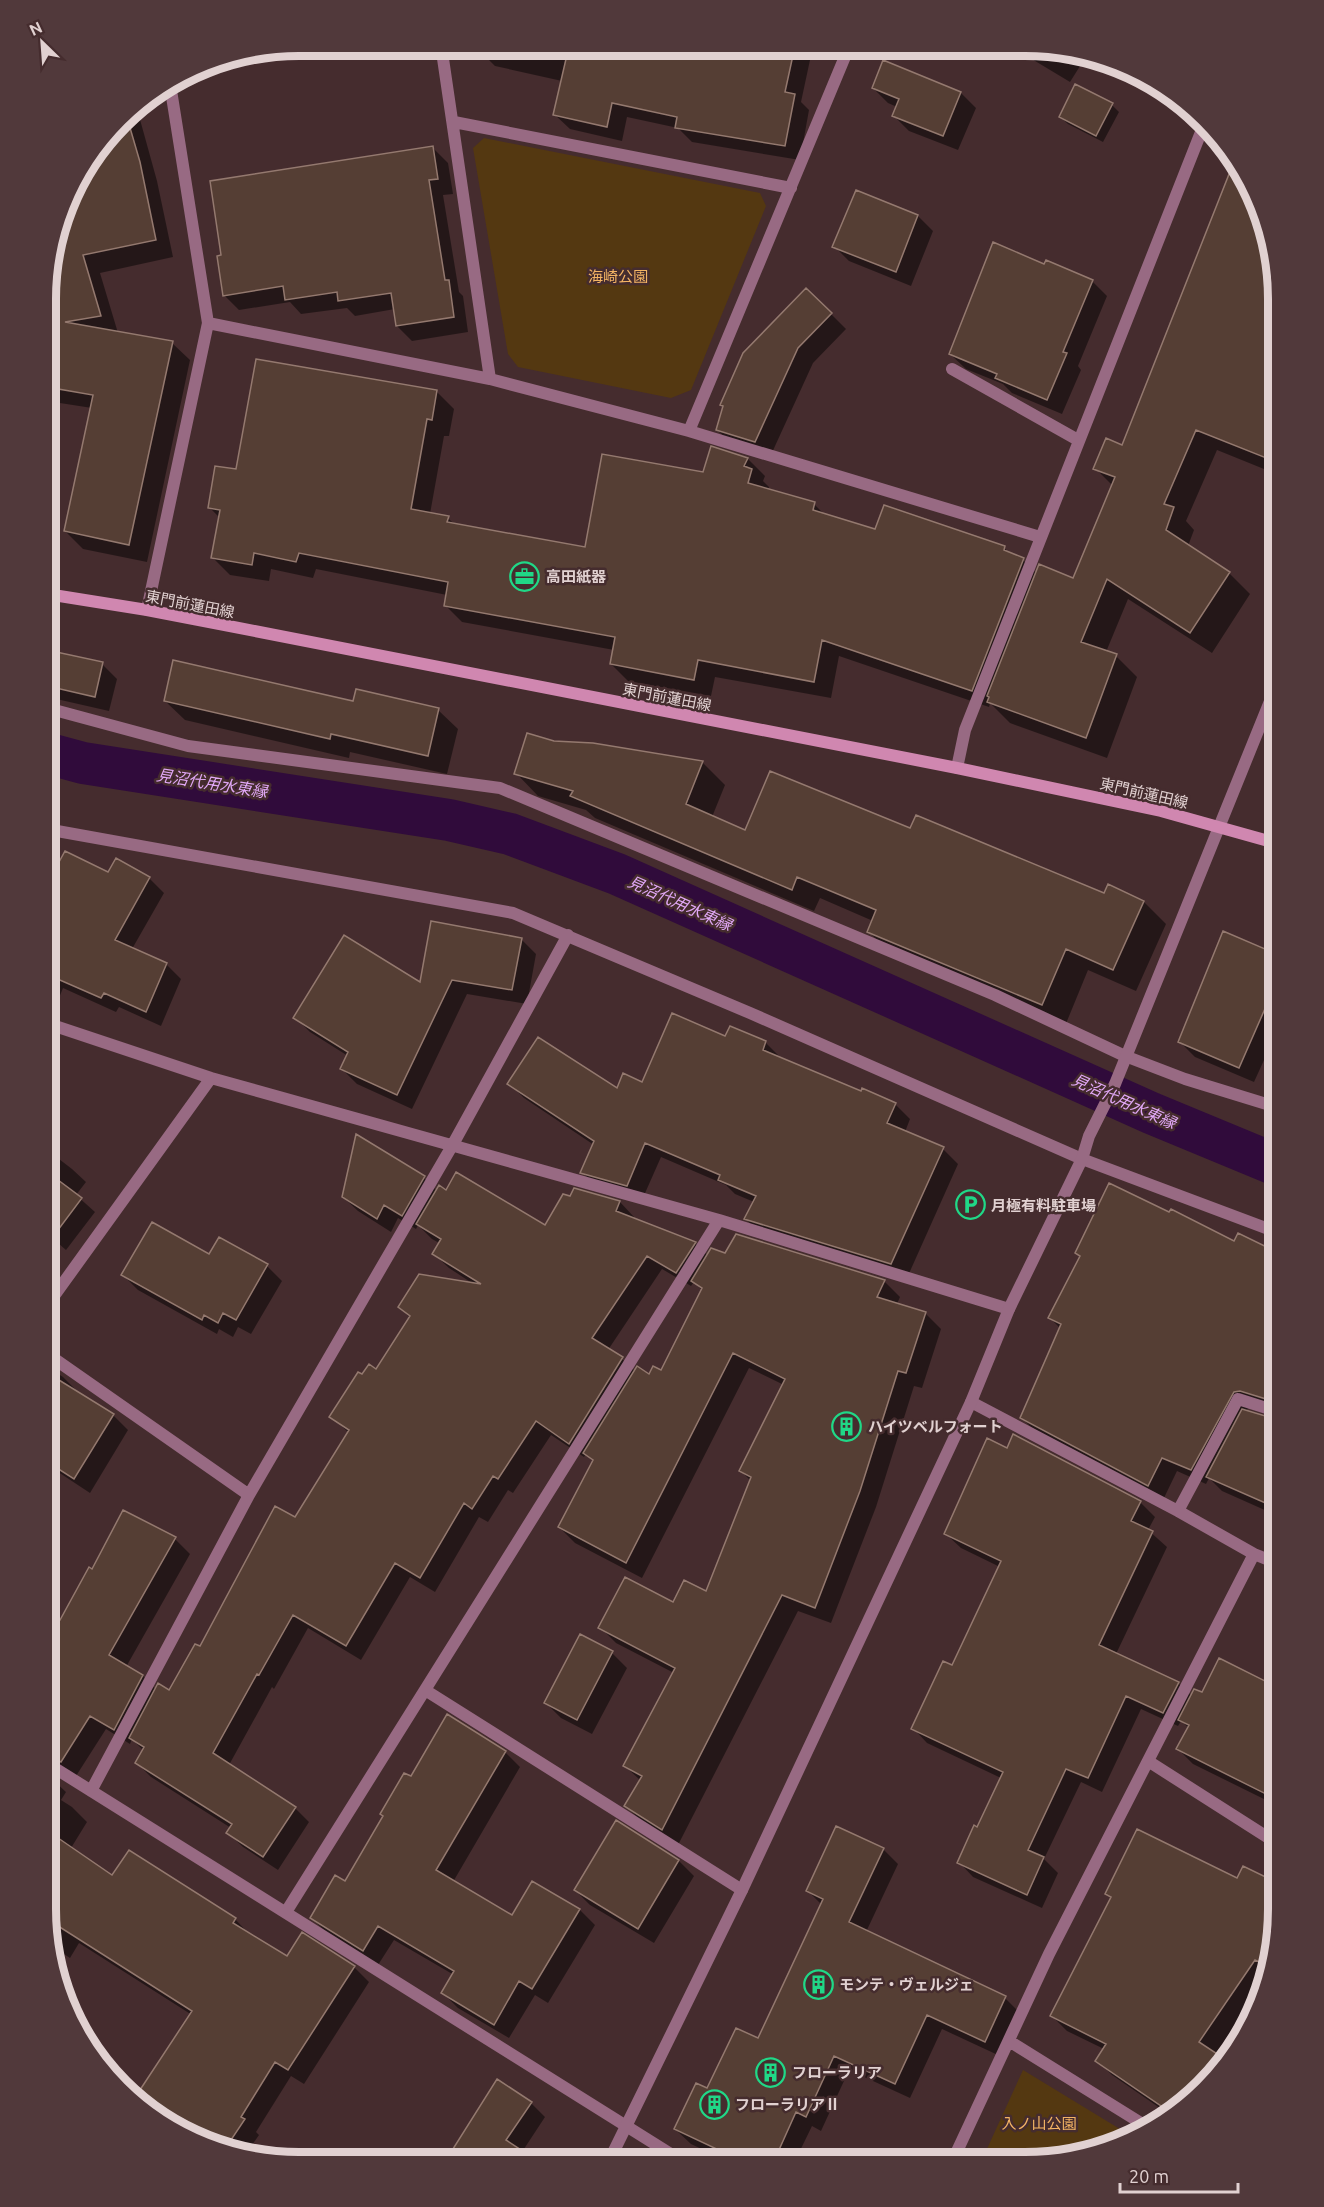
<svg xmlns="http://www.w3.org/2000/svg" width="1324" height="2207" viewBox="0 0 1324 2207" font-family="Ubuntu,'Noto Sans JP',sans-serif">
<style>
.green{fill:#543811}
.shadow{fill:#0007;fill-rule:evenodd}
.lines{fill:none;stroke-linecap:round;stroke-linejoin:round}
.canal{stroke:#300b3b;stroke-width:42}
.building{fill:#553e34;stroke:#94796f;stroke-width:1.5}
.service{stroke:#986a83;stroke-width:12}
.minor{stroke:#986a83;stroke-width:12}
.tertiary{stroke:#986a83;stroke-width:12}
.secondary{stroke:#d087b0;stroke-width:12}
.labels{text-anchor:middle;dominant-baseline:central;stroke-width:5;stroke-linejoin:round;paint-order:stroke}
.park-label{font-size:15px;fill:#f4b464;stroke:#452c2e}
.poi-label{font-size:15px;font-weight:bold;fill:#e1d1d1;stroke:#452c2e;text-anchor:start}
.street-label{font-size:15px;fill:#e1d1d1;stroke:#452c2e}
.water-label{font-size:16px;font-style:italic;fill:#e0a7f5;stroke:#452c2e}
.rim{fill:none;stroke:#e1d1d1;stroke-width:8}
</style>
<rect width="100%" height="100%" fill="#452c2e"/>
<path class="green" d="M 484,138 L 760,193 L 766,206 L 691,390 L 671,398 L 518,367 L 508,354 L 473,148 Z
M 1023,2070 L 1133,2137 L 1122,2143 L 1026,2162 L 981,2162 Z"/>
<path class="shadow" d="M 378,45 L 431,45 L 432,48 L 387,54 Z
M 481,46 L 813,46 L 801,102 L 809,110 L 800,160 L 692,142 L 678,128 L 627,117 L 622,141 L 570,129 L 554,114 L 562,81 L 495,66 L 480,51 Z
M 1012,47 L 1059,47 L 1087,55 L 1070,82 Z
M 873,88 L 961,93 L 976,108 L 958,150 L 909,131 L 894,116 L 897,107 L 888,103 Z
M 136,105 L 157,181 L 173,257 L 100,273 L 118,333 L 172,343 L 190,360 L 147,562 L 83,549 L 65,531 L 92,408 L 47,401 L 47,265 L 71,186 L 131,108 Z
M 1112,105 L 1119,112 L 1103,142 L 1068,124 L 1060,117 Z
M 433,148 L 448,163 L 453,194 L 443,195 L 459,292 L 463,296 L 468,332 L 412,341 L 397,326 L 395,309 L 355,316 L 347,308 L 301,314 L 290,302 L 239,310 L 224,295 L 223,257 Z
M 1236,160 L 1260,202 L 1279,298 L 1279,475 L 1217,450 L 1186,521 L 1194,530 L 1188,546 L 1229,573 L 1250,594 L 1212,653 L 1128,599 L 1106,652 L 1116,656 L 1137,677 L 1107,758 L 1010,723 L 990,703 L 989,707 L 839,656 L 831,698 L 715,677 L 711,696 L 628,681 L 611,664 L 614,650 L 462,622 L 445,605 L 447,595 L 316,569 L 313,578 L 271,569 L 269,581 L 230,575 L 213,558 L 220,518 L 209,507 L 237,471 L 436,391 L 454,409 L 449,436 L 444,436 L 430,514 L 448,518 L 455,525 L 586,548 L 704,473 L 712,448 L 748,459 L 765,476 L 763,481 L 769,487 L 768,490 L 814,504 L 825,515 L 876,531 L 1004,548 L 1012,555 L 1023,560 L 1037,574 L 1074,579 L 1113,486 L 1095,468 L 1123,447 Z
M 856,192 L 918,216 L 933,231 L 911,286 L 849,261 L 834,246 Z
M 1045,266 L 1092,281 L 1107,296 L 1078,366 L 1081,370 L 1062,414 L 1012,393 L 1003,384 L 966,369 L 950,354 Z
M 807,290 L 846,329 L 813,363 L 770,457 L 733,445 L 717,430 L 724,408 L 721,404 Z
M 47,643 L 51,648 L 50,652 L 102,664 L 117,679 L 109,711 L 52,698 L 47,692 Z
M 165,701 L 354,703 L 438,710 L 458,729 L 447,774 L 350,752 L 349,758 L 185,720 Z
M 553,742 L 593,745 L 703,763 L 725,785 L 712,817 L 745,832 L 911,830 L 1105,895 L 1109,886 L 1144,902 L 1166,924 L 1136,991 L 1088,970 L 1065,1026 L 891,954 L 869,932 L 873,921 L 820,898 L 814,911 L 595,818 L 586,810 L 538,796 L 516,773 Z
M 46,855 L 60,864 L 108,874 L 149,878 L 164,893 L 132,949 L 166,964 L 181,979 L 161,1026 L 119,1007 L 116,1012 L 63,988 L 59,998 L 46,993 Z
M 521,939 L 536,954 L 527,1004 L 467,994 L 412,1109 L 357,1084 L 342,1069 L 348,1056 L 310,1032 L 295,1017 L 421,985 Z
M 1279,957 L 1279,1027 L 1254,1082 L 1195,1057 L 1180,1042 Z
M 730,1028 L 766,1043 L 781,1058 L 862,1093 L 895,1104 L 910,1119 L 905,1132 L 943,1149 L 958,1164 L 907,1278 L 760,1234 L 746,1219 L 754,1202 L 735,1194 L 726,1185 L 661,1157 L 642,1200 L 597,1187 L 582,1172 L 594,1145 L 524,1098 L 509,1083 L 618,1090 L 643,1083 L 726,1038 Z
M 46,1149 L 72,1169 L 86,1182 L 76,1195 L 95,1212 L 66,1250 L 59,1244 L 46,1262 Z
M 424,1178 L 437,1191 L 447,1192 L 545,1227 L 571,1198 L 575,1190 L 620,1202 L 634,1217 L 633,1219 L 695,1243 L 708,1256 L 726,1255 L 884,1281 L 900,1297 L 897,1304 L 925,1313 L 941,1329 L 922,1388 L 914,1386 L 876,1507 L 831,1623 L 798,1611 L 678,1845 L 642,1822 L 626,1806 L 641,1781 L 625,1766 L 674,1673 L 616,1643 L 600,1627 L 707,1593 L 751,1481 L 741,1471 L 784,1385 L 749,1368 L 642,1578 L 575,1543 L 559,1527 L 594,1462 L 586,1454 L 584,1457 L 551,1435 L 513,1493 L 508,1490 L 488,1522 L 479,1517 L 435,1592 L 410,1577 L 361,1660 L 308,1628 L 274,1689 L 272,1687 L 229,1765 L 295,1808 L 309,1822 L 278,1870 L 243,1847 L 228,1833 L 231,1828 L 151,1777 L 137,1763 L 144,1751 L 132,1739 L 130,1744 L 106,1729 L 76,1776 L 53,1772 L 51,1778 L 66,1792 L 61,1800 L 72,1807 L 87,1822 L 71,1848 L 113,1877 L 235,1919 L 250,1935 L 288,1958 L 354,1967 L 369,1982 L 304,2084 L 291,2076 L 256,2132 L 259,2135 L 250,2148 L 255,2152 L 252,2156 L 202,2143 L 144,2110 L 135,2101 L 192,2015 L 79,1943 L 70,1958 L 53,1947 L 45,1909 L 45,1613 L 60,1622 L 92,1571 L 123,1512 L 175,1539 L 190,1554 L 126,1667 L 143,1676 L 156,1690 L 170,1692 L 296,1519 L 349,1433 L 331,1416 L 363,1376 L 377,1371 L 410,1318 L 400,1307 L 475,1285 L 449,1268 L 434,1254 L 441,1244 L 432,1239 L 418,1225 L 416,1229 L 398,1218 L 391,1232 L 358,1211 L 343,1197 ZM 662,1269 L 691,1286 L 694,1282 L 703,1291 L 662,1372 L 650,1376 L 636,1372 L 622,1359 L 608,1350 Z
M 219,1239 L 267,1266 L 282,1281 L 251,1334 L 238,1327 L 233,1337 L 219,1329 L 217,1334 L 138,1290 L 123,1275 L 210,1256 Z
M 1235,1243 L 1279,1255 L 1279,1412 L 1249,1406 L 1246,1412 L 1279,1421 L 1279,1531 L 1273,1525 L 1276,1515 L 1222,1491 L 1209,1478 L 1206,1484 L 1177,1471 L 1163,1500 L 1037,1433 L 1022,1418 L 1061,1329 L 1050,1318 L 1081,1257 L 1077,1253 Z
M 46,1366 L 63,1377 L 78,1392 L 113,1415 L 128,1430 L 90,1493 L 46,1464 Z
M 1140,1502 L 1155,1517 L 1148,1530 L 1167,1547 L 1116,1654 L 1178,1683 L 1192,1696 L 1279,1689 L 1278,1806 L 1193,1764 L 1178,1749 L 1189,1728 L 1181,1721 L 1178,1726 L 1141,1709 L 1102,1792 L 1081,1782 L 1044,1859 L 1058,1873 L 1042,1908 L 973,1877 L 959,1862 L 978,1829 L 1001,1778 L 927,1743 L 913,1728 L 953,1667 L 1000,1567 L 961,1548 L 946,1534 Z
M 612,1653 L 627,1668 L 592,1734 L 561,1718 L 546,1703 Z
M 505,1752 L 520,1767 L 453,1882 L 512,1917 L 533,1883 L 580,1910 L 595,1925 L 548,2003 L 535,1995 L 509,2038 L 458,2008 L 443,1993 L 454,1975 L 394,1940 L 378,1965 L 327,1933 L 312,1918 L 346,1883 L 411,1779 Z
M 616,1822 L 679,1861 L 694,1876 L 654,1943 L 590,1905 L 575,1890 Z
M 883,1849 L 898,1864 L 866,1932 L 1005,1998 L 1020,2013 L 1000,2056 L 942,2029 L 910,2098 L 849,2070 L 821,2131 L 812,2126 L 795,2161 L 727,2161 L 691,2144 L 675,2129 L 708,2090 L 759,2040 L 822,1905 L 808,1891 Z
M 1243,1868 L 1278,1885 L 1278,1926 L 1268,1978 L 1215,2054 L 1226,2064 L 1182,2107 L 1179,2105 L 1170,2115 L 1112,2075 L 1097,2060 L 1104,2049 L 1067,2031 L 1052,2016 L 1112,1899 L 1107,1894 L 1237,1880 Z
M 498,2081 L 531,2103 L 545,2117 L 522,2152 L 535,2161 L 448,2160 Z
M 384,2154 L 394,2160 L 380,2160 Z"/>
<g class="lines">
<path class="canal" d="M 46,753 L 83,763 L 449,820 L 510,834 L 617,874 L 1151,1113 L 1279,1166"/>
</g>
<path class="building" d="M 569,46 L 795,46 L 785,92 L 795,94 L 785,146 L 675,128 L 677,117 L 612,103 L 607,127 L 553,115 Z
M 883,60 L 961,92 L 943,136 L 892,116 L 899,99 L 872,88 Z
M 1075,84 L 1113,103 L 1096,136 L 1059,117 Z
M 126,114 L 140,162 L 156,240 L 83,255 L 101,316 L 65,322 L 173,341 L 129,545 L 64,531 L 93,395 L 47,387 L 47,265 L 71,186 Z
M 433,146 L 438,179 L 429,180 L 445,280 L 449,280 L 454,317 L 396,326 L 391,293 L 338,301 L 337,292 L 285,300 L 283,286 L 223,296 L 217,256 L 221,255 L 210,181 Z
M 1235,159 L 1260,202 L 1279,298 L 1279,463 L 1196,430 L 1164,504 L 1174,507 L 1166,530 L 1230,572 L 1190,633 L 1107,579 L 1081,642 L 1117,654 L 1086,738 L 987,702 L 989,697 L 987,696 L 1039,564 L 1073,578 L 1115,477 L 1093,469 L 1106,438 L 1122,445 Z
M 856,190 L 918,215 L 896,272 L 832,247 Z
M 993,242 L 1044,264 L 1046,260 L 1093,280 L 1063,352 L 1067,353 L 1047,400 L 995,378 L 997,374 L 949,354 Z
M 806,288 L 832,313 L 798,348 L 755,442 L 716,430 L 723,406 L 720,405 L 743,353 Z
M 256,359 L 437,390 L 432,420 L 427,419 L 411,509 L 449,516 L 447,522 L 585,547 L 602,454 L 703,472 L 711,446 L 748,458 L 744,466 L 752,469 L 748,483 L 815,502 L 813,510 L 875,529 L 884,505 L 1005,546 L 1004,550 L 1024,558 L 972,691 L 822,640 L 814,682 L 698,660 L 694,680 L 610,664 L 615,637 L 444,606 L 448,582 L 299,553 L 296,562 L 254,553 L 252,565 L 211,558 L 220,510 L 208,508 L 215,466 L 236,469 Z
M 47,650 L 103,662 L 95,697 L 47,686 Z
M 173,660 L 353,701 L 356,689 L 439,708 L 428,756 L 331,734 L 330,739 L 164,701 Z
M 527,733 L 554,741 L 593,743 L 703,761 L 686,804 L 745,830 L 770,771 L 910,828 L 916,815 L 1104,893 L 1108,884 L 1144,901 L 1113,970 L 1066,949 L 1042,1005 L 867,932 L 876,910 L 797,877 L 792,890 L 570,796 L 573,791 L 514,774 Z
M 65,851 L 108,872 L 116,858 L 150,877 L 115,940 L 167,963 L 146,1012 L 104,993 L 101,998 L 46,974 L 46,853 L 59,862 Z
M 431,921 L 522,938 L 512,990 L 452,980 L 397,1095 L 340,1069 L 348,1052 L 293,1018 L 344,935 L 420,982 Z
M 1223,931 L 1279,955 L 1279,998 L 1271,995 L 1239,1068 L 1178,1042 Z
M 672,1013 L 725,1036 L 730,1026 L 766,1041 L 763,1050 L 861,1091 L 862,1088 L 896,1103 L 887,1123 L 944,1147 L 891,1264 L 744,1219 L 756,1196 L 718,1180 L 720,1175 L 645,1143 L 627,1186 L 580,1173 L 594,1141 L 507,1084 L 538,1037 L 617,1088 L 623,1073 L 642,1082 Z
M 356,1134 L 425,1176 L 402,1216 L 384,1205 L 377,1219 L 342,1197 Z
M 46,1171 L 82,1198 L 46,1246 Z
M 456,1172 L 545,1225 L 563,1194 L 570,1196 L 574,1188 L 620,1201 L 616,1211 L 696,1242 L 676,1273 L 647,1256 L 592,1338 L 623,1357 L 569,1444 L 536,1421 L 498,1479 L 493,1476 L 472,1509 L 464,1503 L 420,1578 L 395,1563 L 346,1646 L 293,1615 L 259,1675 L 257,1674 L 213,1753 L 296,1807 L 263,1857 L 226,1833 L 232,1824 L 135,1763 L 144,1747 L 129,1738 L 158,1683 L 169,1690 L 195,1644 L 200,1646 L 275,1506 L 295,1517 L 349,1430 L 329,1417 L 358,1372 L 362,1374 L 369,1364 L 376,1369 L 410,1316 L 398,1307 L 419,1274 L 481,1284 L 432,1254 L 441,1239 L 416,1224 L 439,1185 L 446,1190 Z
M 1109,1183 L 1169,1212 L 1171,1209 L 1234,1241 L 1238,1233 L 1279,1253 L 1279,1403 L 1240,1391 L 1234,1392 L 1191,1470 L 1162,1458 L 1148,1486 L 1020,1418 L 1061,1324 L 1048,1318 L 1080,1256 L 1075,1253 Z
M 152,1222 L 209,1254 L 219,1237 L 268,1264 L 236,1320 L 223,1313 L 218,1323 L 204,1315 L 202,1320 L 121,1275 Z
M 736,1234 L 885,1280 L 877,1297 L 926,1312 L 906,1373 L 898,1371 L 860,1491 L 815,1608 L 782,1595 L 662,1830 L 624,1806 L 642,1776 L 623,1766 L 675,1668 L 598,1628 L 625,1577 L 673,1602 L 684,1580 L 706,1591 L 751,1477 L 739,1471 L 785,1379 L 733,1353 L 626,1563 L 558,1527 L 593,1460 L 583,1453 L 637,1366 L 649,1374 L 653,1366 L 661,1370 L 702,1288 L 691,1281 L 711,1248 L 725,1253 Z
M 46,1372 L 114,1414 L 74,1479 L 46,1461 Z
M 1242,1409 L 1279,1420 L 1279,1509 L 1206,1477 Z
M 1013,1434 L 1141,1501 L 1131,1521 L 1153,1531 L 1099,1645 L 1179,1682 L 1163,1713 L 1126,1696 L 1088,1778 L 1066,1769 L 1028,1850 L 1044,1857 L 1027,1895 L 957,1863 L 974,1825 L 977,1827 L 1003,1772 L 911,1729 L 943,1661 L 952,1665 L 1001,1561 L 944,1534 L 987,1438 L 1007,1448 Z
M 123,1510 L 176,1537 L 109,1655 L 143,1675 L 114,1730 L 90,1716 L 61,1762 L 45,1754 L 45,1611 L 60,1620 L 89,1567 L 92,1569 Z
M 580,1634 L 613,1651 L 577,1720 L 544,1703 Z
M 1219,1658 L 1279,1688 L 1278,1800 L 1176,1749 L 1189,1725 L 1178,1720 L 1194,1689 L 1202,1692 Z
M 447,1714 L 506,1751 L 436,1870 L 512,1915 L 532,1881 L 580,1909 L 532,1989 L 519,1981 L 494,2025 L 441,1993 L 454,1971 L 378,1926 L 363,1951 L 310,1918 L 335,1875 L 345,1881 L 383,1816 L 380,1814 L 404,1773 L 411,1776 Z
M 616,1820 L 679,1860 L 638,1929 L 574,1890 Z
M 836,1826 L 884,1848 L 849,1922 L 1006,1996 L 985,2042 L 927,2015 L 895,2084 L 834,2056 L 806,2117 L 796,2112 L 774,2161 L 742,2161 L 674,2129 L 696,2083 L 707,2088 L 736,2028 L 758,2038 L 823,1899 L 806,1891 Z
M 45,1829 L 112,1875 L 129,1850 L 236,1918 L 233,1923 L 287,1956 L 302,1932 L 355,1966 L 288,2070 L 275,2062 L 241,2117 L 245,2119 L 225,2149 L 202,2143 L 144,2110 L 134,2099 L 192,2011 L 47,1919 L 45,1909 Z
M 1137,1829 L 1237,1878 L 1243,1866 L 1278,1883 L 1278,1926 L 1274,1950 L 1266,1965 L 1255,1960 L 1199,2042 L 1228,2061 L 1180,2109 L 1173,2114 L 1095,2061 L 1106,2044 L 1050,2016 L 1111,1897 L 1105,1894 Z
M 497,2079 L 532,2102 L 506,2140 L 538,2161 L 446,2160 Z"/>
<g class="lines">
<path class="service" d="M 47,708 L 188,746 L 500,788 L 995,995 L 1125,1056 L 1185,1079 L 1279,1108"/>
<path class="minor" d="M 441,45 L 490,379
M 454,122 L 791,188
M 208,323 L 490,379 L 689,431 L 1040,537
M 952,369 L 1078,440
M 689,431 L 849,47
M 147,610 L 208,323 L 170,84
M 957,768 L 965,730 L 1205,122
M 46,829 L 513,913 L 750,1013 L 1082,1159 L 1279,1233
M 46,1023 L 211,1078 L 719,1220 L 1009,1309
M 46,1307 L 211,1078
M 46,1353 L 249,1495
M 971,1402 L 1178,1511 L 1254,1554 L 1279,1564
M 1178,1511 L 1238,1399 L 1279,1412
M 425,1690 L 742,1890
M 1148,1761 L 1278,1844
M 45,1762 L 682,2161
M 91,1791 L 249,1495 L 452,1146 L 568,935
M 286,1912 L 719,1220
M 1009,2041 L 1149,2128
M 952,2162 L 1049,1954 L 1254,1554"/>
<path class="tertiary" d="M 609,2161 L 742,1890 L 971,1402 L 1009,1309 L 1082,1159 L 1089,1136 L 1115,1084 L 1279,679"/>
<path class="secondary" d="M 47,594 L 147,610 L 957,768 L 1161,811 L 1279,844"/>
</g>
<defs>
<symbol id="office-ring" viewBox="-11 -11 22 22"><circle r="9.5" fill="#452c2e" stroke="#20d887" stroke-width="1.5"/><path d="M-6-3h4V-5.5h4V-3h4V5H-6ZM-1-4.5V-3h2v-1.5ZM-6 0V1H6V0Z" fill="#20d887"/></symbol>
<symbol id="parking-ring" viewBox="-11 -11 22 22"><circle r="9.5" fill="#452c2e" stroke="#20d887" stroke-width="1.5"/><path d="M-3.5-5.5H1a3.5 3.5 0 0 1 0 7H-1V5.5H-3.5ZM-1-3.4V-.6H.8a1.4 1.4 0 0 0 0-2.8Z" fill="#20d887"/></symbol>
<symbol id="building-ring" viewBox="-11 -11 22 22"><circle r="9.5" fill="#452c2e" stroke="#20d887" stroke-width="1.5"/><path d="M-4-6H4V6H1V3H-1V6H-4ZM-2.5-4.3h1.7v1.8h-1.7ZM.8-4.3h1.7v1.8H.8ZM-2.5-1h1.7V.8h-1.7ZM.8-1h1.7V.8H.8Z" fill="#20d887"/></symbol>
</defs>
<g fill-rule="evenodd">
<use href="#office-ring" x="508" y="560" width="33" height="33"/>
<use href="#parking-ring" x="954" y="1188" width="33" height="33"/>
<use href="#building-ring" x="830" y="1410" width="33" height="33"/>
<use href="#building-ring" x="802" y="1968" width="33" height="33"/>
<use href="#building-ring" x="754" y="2056" width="33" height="33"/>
<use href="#building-ring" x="698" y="2088" width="33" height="33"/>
</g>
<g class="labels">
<g class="park-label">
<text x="618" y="276">海崎公園</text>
<text x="1039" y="2123">入ノ山公園</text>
</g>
<g class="poi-label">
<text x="546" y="576">高田紙器</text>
<text x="991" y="1205">月極有料駐車場</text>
<text x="868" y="1426">ハイツベルフォート</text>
<text x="839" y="1984">モンテ・ヴェルジェ</text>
<text x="792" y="2072">フローラリア</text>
<text x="735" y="2104">フローラリアⅡ</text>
</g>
<g class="street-label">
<text transform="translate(190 604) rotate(11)">東門前蓮田線</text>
<text transform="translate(667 697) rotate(11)">東門前蓮田線</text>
<text transform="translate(1144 793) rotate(13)">東門前蓮田線</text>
</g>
<g class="water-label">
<text transform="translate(212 783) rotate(9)">見沼代用水東縁</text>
<text transform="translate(680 903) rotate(24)">見沼代用水東縁</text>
<text transform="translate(1124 1101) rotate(24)">見沼代用水東縁</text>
</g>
</g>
<path d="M0 0H1324V2207H0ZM299 56H1025A243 243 0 0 1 1268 299V1909A243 243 0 0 1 1025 2152H299A243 243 0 0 1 56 1909V299A243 243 0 0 1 299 56Z" fill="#51393b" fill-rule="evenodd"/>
<path class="rim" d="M299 56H1025A243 243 0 0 1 1268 299V1909A243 243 0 0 1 1025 2152H299A243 243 0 0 1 56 1909V299A243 243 0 0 1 299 56Z"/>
<g transform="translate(42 42) rotate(335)" stroke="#452c2e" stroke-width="4.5" paint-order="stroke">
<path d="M0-4.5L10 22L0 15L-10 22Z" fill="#e1d1d1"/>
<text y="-9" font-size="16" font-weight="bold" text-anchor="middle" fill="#e1d1d1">N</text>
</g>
<path d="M1120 2183v9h118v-9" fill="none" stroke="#e1d1d1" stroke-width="3"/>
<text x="1129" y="2183" font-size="18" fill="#e1d1d1" stroke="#452c2e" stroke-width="4.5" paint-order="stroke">20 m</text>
</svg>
